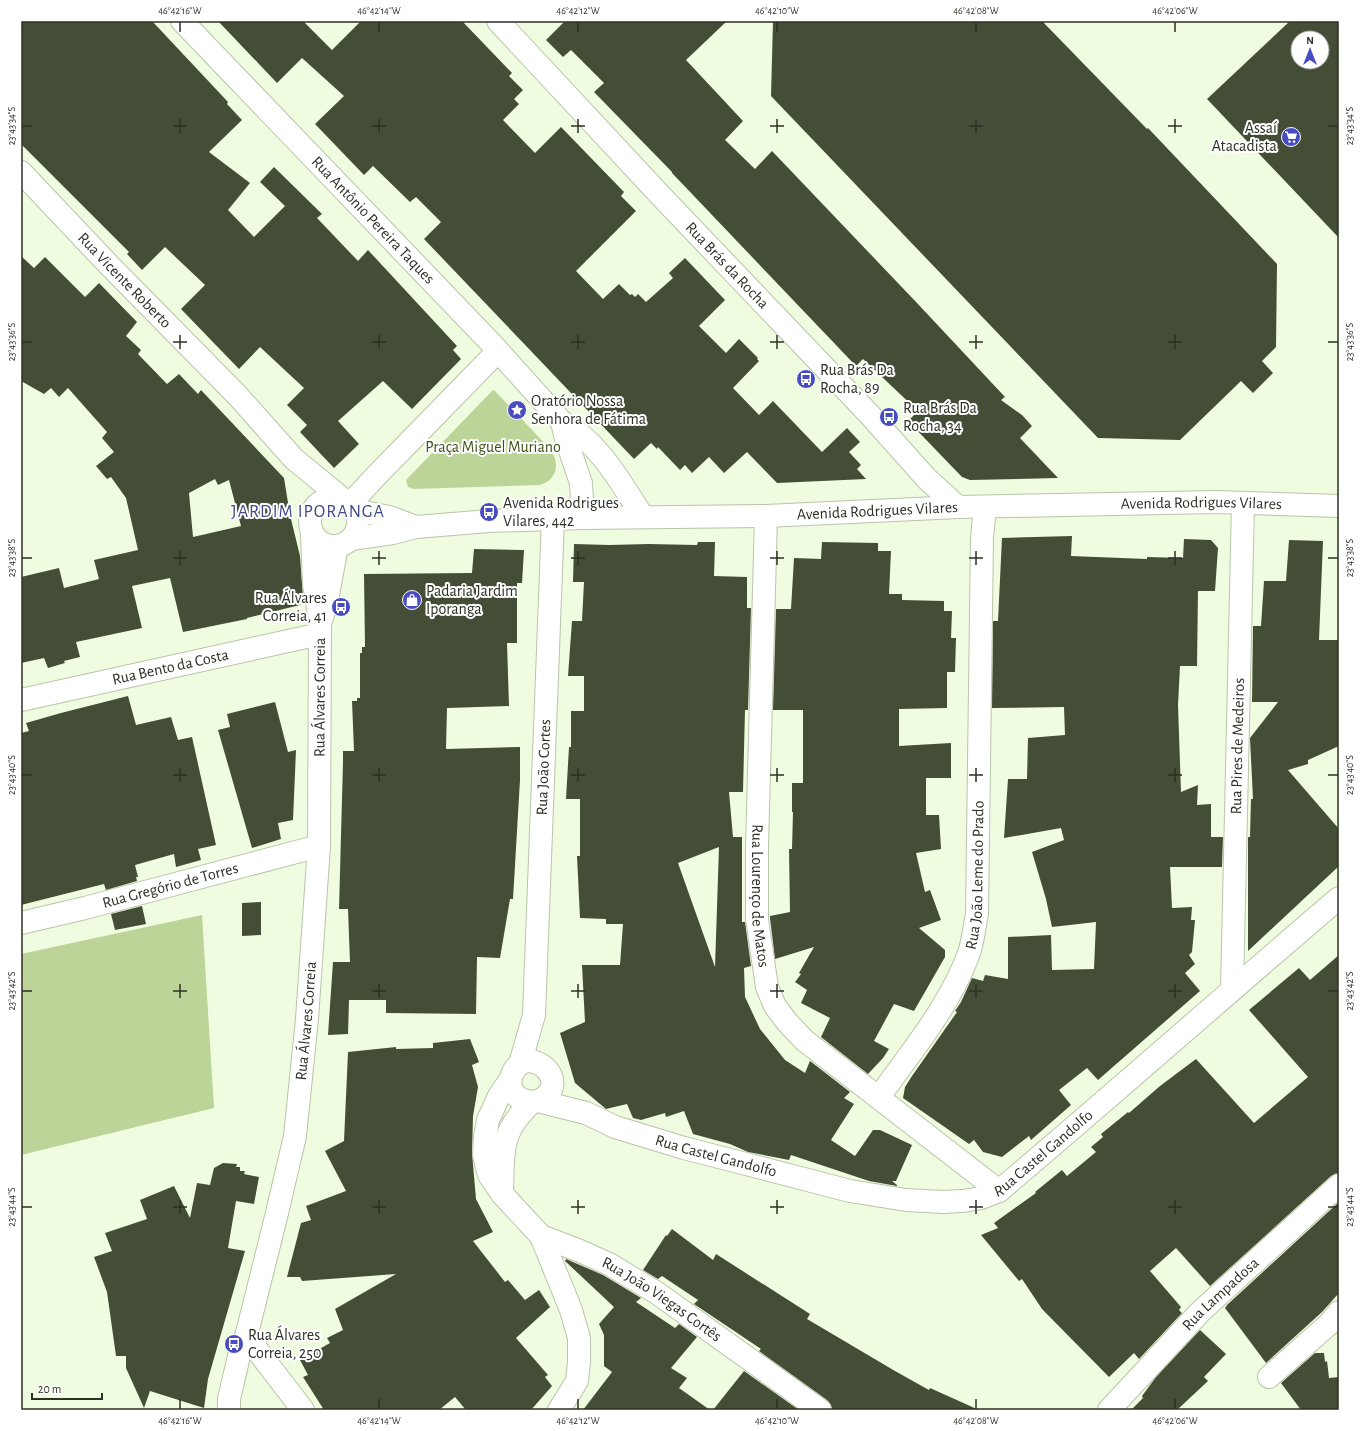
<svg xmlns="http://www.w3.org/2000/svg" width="1360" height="1431" viewBox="0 0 1360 1431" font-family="'Alegreya Sans',sans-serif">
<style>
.green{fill:#bcd497}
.building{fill:#444d36;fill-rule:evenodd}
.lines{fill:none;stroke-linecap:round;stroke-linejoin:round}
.minor-casing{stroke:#b9c4a9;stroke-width:24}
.minor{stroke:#fff;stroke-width:22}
.ticks{fill:none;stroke:#2c3025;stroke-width:1.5}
.labels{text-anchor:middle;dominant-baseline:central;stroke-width:4;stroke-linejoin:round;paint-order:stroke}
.poi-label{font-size:16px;fill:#2c3025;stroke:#fff;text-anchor:start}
.street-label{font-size:16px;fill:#2c3025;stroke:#fff}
.park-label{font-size:16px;fill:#3f5219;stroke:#fff}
.quarter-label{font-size:18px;letter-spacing:1px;fill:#424a87;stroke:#fff}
.neatline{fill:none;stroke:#2c3025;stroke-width:1.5}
.ticks-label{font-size:10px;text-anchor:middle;fill:#2c3025}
</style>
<rect width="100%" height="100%" fill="#f0fce0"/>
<path class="green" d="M 493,390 L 495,391 L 551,450 C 560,465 557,479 540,485 L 414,489 L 408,487 L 406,480 Z
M 202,915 L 214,1108 L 21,1155 L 21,954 Z"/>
<path class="building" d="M 21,21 L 152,21 L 228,102 L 227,104 L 242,120 L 209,152 L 250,183 L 228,210 L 254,237 L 285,206 L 260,182 L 274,167 L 322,214 L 317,218 L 358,261 L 368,250 L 457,346 L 453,350 L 461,359 L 412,409 L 383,381 L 338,421 L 359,444 L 334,468 L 300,432 L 307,425 L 287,405 L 304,388 L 260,347 L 239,369 L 181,309 L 205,285 L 165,247 L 142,270 L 127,254 L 129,252 L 21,144 Z
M 218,21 L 303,21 L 332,50 L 361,21 L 462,21 L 512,73 L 509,76 L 523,90 L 514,99 L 519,104 L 503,120 L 535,153 L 561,127 L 624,192 L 621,196 L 636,211 L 576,271 L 603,299 L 619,284 L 630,295 L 632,294 L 635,297 L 638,294 L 646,302 L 673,278 L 669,273 L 685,258 L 725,300 L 699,326 L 726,353 L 739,339 L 758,358 L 757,359 L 759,361 L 733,388 L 759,415 L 773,401 L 822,452 L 847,428 L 860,442 L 849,452 L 861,465 L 857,469 L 866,479 L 777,483 L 747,452 L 724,473 L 709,457 L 692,473 L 685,465 L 680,470 L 658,447 L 657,449 L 651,443 L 634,459 L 424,239 L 441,222 L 416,197 L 410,202 L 373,166 L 364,175 L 315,124 L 344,96 L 302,58 L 277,83 Z
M 565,21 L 727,21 L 686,60 L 743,121 L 725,140 L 755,169 L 772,151 L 917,303 L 1005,397 L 1001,400 L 1022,415 L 1032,426 L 1020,438 L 1058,478 L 970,480 L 962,477 L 908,421 L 918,411 L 863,359 L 856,366 L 672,173 L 672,172 L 594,92 L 604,83 L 571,50 L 563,57 L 546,40 Z
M 773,21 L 1042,21 L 1147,129 L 1148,128 L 1277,264 L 1276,347 L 1262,361 L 1273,373 L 1253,393 L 1241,381 L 1180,440 L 1098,438 L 771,96 Z
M 1290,21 L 1339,21 L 1339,238 L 1207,99 ZM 1298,38 L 1322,38 L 1322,62 L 1298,62 Z
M 21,256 L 34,268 L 45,257 L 85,297 L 99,283 L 137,322 L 126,336 L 141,350 L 138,354 L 167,384 L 179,374 L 198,394 L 201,390 L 284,478 L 290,515 L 300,556 L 303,598 L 300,605 L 247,618 L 247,619 L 183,632 L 170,578 L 132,586 L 142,628 L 76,642 L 80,657 L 64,661 L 65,663 L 48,668 L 44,658 L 21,663 L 21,577 L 59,568 L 64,588 L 99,579 L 94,560 L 138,550 L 126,498 L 111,477 L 107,479 L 96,466 L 114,452 L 102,438 L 107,432 L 68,388 L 59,397 L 51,388 L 44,394 L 21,381 ZM 215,479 L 218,485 L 229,480 L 241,526 L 193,537 L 189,493 Z
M 1072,536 L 1071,556 L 1147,559 L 1147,557 L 1183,558 L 1184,539 L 1211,540 L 1218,548 L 1215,591 L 1198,591 L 1197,666 L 1180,666 L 1178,705 L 1181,792 L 1198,785 L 1197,805 L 1211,804 L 1211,837 L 1223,837 L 1222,867 L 1170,867 L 1172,908 L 1192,907 L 1191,920 L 1195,920 L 1192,952 L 1189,955 L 1195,964 L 1185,973 L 1200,991 L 1098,1080 L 1087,1068 L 1059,1090 L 1071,1105 L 1031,1140 L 1029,1136 L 1002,1157 L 983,1152 L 974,1140 L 969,1144 L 903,1098 L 905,1087 L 912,1076 L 957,1012 L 955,1011 L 961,1002 L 972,978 L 983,981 L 985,975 L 1008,979 L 1008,937 L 1051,935 L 1052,970 L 1094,969 L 1096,922 L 1052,927 L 1046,899 L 1032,852 L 1064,840 L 1061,828 L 1004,838 L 1008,779 L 1027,779 L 1028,738 L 1065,735 L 1064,707 L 992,708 L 993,621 L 998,621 L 1002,538 Z
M 1289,540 L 1323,541 L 1319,640 L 1339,640 L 1339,746 L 1308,760 L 1308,764 L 1288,770 L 1339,829 L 1339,866 L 1248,951 L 1248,837 L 1250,837 L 1251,799 L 1253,799 L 1250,738 L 1278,702 L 1252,702 L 1253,626 L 1261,626 L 1264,581 L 1286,581 Z
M 698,542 L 715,542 L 714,576 L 747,577 L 747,608 L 751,608 L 748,710 L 745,710 L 743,792 L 729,792 L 733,837 L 742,837 L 742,922 L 745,922 L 751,966 L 744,968 L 745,997 L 760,1029 L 785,1060 L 805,1073 L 810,1061 L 850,1092 L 844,1098 L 854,1104 L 831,1140 L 855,1156 L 873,1130 L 880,1130 L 912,1145 L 896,1181 L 892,1181 L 897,1185 L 897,1186 L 869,1181 L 791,1155 L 789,1160 L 748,1152 L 730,1144 L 693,1134 L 684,1111 L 666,1117 L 665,1113 L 641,1120 L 633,1118 L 627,1104 L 606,1109 L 575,1083 L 560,1033 L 585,1022 L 582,965 L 620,965 L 623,924 L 606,924 L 606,919 L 580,918 L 577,856 L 580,856 L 580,799 L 566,799 L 569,747 L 571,747 L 571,711 L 584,711 L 584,676 L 568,676 L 572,621 L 582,621 L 584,582 L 573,582 L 574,544 L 609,545 L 648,544 L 697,545 ZM 719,847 L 715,967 L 678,863 Z
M 822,542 L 878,543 L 878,551 L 891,551 L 889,594 L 902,594 L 902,600 L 944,601 L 944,611 L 952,611 L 951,638 L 956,638 L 955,672 L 947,672 L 947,708 L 899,709 L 899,746 L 951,743 L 951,778 L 926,778 L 926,815 L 939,815 L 941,849 L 916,853 L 925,892 L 930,890 L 941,920 L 919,928 L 945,950 L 945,957 L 914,1011 L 894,1004 L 874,1041 L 889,1049 L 883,1058 L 868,1074 L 821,1037 L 830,1018 L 801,1003 L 807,990 L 795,982 L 801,974 L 799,973 L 814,947 L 775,959 L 770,918 L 770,916 L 790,912 L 789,849 L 792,849 L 793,812 L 792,812 L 792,783 L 803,783 L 803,710 L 773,710 L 776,609 L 791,609 L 794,558 L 821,559 Z
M 474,549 L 524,550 L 522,583 L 517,583 L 517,643 L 507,643 L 509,706 L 447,708 L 446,749 L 520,747 L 520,780 L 513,899 L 510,899 L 500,958 L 477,957 L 476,1014 L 386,1013 L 386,1000 L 349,1000 L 348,1034 L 328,1035 L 333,962 L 350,962 L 348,909 L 339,909 L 343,762 L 343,751 L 354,751 L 352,701 L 357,701 L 357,698 L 360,698 L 360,653 L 362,653 L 362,647 L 365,647 L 364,574 L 472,573 Z
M 128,696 L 136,725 L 171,717 L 178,740 L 192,737 L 216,845 L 198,849 L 201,860 L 176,867 L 174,854 L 135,865 L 138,877 L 136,877 L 137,881 L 106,890 L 104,884 L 21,905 L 21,733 L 29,731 L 26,723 L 61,713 Z
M 275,702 L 288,752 L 296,750 L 293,820 L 278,823 L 281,839 L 252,848 L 218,730 L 230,727 L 227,714 Z
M 261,902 L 261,935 L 242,936 L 242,903 Z
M 142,906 L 146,924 L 115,930 L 111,914 Z
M 1339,955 L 1339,1173 L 1331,1176 L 1210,1286 L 1176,1248 L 1150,1271 L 1181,1307 L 1179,1310 L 1182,1313 L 1139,1359 L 1134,1353 L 1109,1377 L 1042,1309 L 1022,1279 L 1019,1281 L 981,1235 L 998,1228 L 994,1223 L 1036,1193 L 1035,1192 L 1062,1170 L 1067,1176 L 1096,1152 L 1091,1147 L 1103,1137 L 1101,1134 L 1128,1112 L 1129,1113 L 1160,1086 L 1196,1059 L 1254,1123 L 1308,1077 L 1249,1010 L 1299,968 L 1310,980 Z
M 470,1039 L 479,1062 L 472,1065 L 478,1087 L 473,1116 L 472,1153 L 476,1199 L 493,1232 L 473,1241 L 505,1282 L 508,1280 L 525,1300 L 539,1290 L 550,1307 L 516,1338 L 548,1375 L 545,1377 L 552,1386 L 531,1410 L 466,1410 L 455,1397 L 439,1410 L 324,1410 L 303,1377 L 308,1375 L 300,1360 L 330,1343 L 327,1338 L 343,1330 L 335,1309 L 396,1274 L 302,1281 L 300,1277 L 287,1277 L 301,1223 L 311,1220 L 306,1206 L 346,1191 L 325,1151 L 344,1141 L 348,1052 L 396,1047 L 396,1049 L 433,1048 L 433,1043 Z
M 223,1163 L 237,1164 L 236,1167 L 240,1167 L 240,1171 L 245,1171 L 244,1174 L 259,1177 L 254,1204 L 236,1201 L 228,1248 L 245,1251 L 208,1379 L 204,1408 L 150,1391 L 144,1408 L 126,1368 L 126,1356 L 116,1356 L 107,1292 L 94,1257 L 112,1251 L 105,1233 L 147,1219 L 140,1200 L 174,1186 L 190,1218 L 197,1183 L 210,1185 L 214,1168 Z
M 1339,1202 L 1339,1293 L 1322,1312 L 1266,1363 L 1225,1308 L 1227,1305 Z
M 672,1229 L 713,1260 L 716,1254 L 810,1314 L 807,1319 L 895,1371 L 929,1390 L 930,1388 L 979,1410 L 832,1410 L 831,1405 L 827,1400 L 759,1351 L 761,1349 L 694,1304 L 698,1300 L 662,1276 L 658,1279 L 643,1270 L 666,1235 L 667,1236 Z
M 566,1259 L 603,1275 L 641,1298 L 636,1302 L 675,1328 L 679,1324 L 697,1337 L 671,1368 L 687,1378 L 679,1388 L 710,1410 L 583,1410 L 612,1372 L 604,1366 L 604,1335 L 599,1324 L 614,1307 L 565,1261 Z
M 1200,1330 L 1226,1354 L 1204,1377 L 1208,1381 L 1177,1410 L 1131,1410 L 1143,1398 L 1142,1396 L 1156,1377 Z
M 1315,1353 L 1324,1353 L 1325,1362 L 1327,1361 L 1329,1378 L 1339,1377 L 1339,1410 L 1301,1410 L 1281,1383 Z
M 744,1371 L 799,1410 L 713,1410 Z"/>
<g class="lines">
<defs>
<g id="minor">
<path id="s1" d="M 182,21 L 490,342 L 562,422 C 599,442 621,483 643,517"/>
<path id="s2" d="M 498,21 L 660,195 L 869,414 L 927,479 L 958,507"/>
<path id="s3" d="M 21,172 L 109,265 L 237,395 L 294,459 L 344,500"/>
<path d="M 562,422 L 566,439 L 581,483 L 583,518"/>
<circle cx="334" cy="522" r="24"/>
<path d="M 350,504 L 377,475 L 498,351"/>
<path d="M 355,510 L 389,517 L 416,527"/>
<path id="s4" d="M 766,516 L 757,847 L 757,919 L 767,987 L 775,1006 L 787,1022 L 804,1040 L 999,1191"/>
<path d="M 312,534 L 314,584 L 319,614"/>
<path id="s5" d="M 351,539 L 393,533 L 416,527 L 489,521 L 583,518 L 766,516 L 958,507 L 1216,502 L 1339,506"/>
<path id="s6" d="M 21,700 L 320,634"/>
<path id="s7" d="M 21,923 L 85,908 L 319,846"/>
<path id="s8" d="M 1232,989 L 1243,503"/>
<path id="s9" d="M 520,1064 L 534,1015 L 553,519"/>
<path id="s10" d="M 510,1080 L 499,1096 L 488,1120 L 485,1137 L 484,1154 L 486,1164 L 489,1175 L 502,1194 L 541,1236 L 580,1251 L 609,1264 L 657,1293 L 820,1410"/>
<path id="s11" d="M 879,1097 C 911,1052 948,1008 968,956 C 973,943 974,928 977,914 L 982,538 L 985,507"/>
<path id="s12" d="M 538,1101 C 577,1083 526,1039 512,1075 C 505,1093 522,1104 538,1101 L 586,1113 L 615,1127 L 684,1148 L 850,1191 L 906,1200 L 943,1202 L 963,1201 L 981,1198 L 999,1191 C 1113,1095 1225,995 1339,898"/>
<path d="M 502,1194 C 503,1174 501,1148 510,1130 C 515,1119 523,1111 531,1103"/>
<path d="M 541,1236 L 571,1310 L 579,1338 L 579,1362 L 577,1381 L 559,1410"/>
<path d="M 247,1333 L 260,1354 L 303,1410"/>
<path d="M 1269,1377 L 1329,1324 L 1339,1312"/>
<path id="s13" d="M 229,1410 L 229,1399 L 239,1356 L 247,1333 L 277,1213 L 295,1136 L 307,1019 L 319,846 L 320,623 L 326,606 L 337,546"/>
<path id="s14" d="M 1109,1410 L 1200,1312 L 1339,1185"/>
</g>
</defs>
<use href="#minor" class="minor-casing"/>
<use href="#minor" class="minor"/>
</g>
<path class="ticks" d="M 180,22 L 180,32M 379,22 L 379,32M 578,22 L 578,32M 777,22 L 777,32M 976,22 L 976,32M 1175,22 L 1175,32M 180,119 L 180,133M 379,119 L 379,133M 578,119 L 578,133M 777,119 L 777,133M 976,119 L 976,133M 1175,119 L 1175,133M 22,126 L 32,126M 173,126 L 187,126M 372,126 L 386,126M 571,126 L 585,126M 770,126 L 784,126M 969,126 L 983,126M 1168,126 L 1182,126M 1328,126 L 1338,126M 180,335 L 180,349M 379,335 L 379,349M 578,335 L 578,349M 777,335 L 777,349M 976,335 L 976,349M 1175,335 L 1175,349M 22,342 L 32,342M 173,342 L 187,342M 372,342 L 386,342M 571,342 L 585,342M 770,342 L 784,342M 969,342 L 983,342M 1168,342 L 1182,342M 1328,342 L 1338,342M 180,551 L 180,565M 379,551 L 379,565M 578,551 L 578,565M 777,551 L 777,565M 976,551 L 976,565M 1175,551 L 1175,565M 22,558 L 32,558M 173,558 L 187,558M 372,558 L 386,558M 571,558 L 585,558M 770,558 L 784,558M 969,558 L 983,558M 1168,558 L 1182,558M 1328,558 L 1338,558M 180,768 L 180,782M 379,768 L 379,782M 578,768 L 578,782M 777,768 L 777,782M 976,768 L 976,782M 1175,768 L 1175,782M 22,775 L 32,775M 173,775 L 187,775M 372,775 L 386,775M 571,775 L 585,775M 770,775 L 784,775M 969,775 L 983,775M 1168,775 L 1182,775M 1328,775 L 1338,775M 180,984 L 180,998M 379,984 L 379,998M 578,984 L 578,998M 777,984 L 777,998M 976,984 L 976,998M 1175,984 L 1175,998M 22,991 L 32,991M 173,991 L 187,991M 372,991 L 386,991M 571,991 L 585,991M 770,991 L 784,991M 969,991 L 983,991M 1168,991 L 1182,991M 1328,991 L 1338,991M 180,1200 L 180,1214M 379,1200 L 379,1214M 578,1200 L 578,1214M 777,1200 L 777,1214M 976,1200 L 976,1214M 1175,1200 L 1175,1214M 22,1207 L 32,1207M 173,1207 L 187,1207M 372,1207 L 386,1207M 571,1207 L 585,1207M 770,1207 L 784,1207M 969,1207 L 983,1207M 1168,1207 L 1182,1207M 1328,1207 L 1338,1207M 180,1399 L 180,1409M 379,1399 L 379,1409M 578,1399 L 578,1409M 777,1399 L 777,1409M 976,1399 L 976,1409M 1175,1399 L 1175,1409"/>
<defs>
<symbol id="supermarket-disc" viewBox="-11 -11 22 22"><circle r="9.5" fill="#474cc1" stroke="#fff"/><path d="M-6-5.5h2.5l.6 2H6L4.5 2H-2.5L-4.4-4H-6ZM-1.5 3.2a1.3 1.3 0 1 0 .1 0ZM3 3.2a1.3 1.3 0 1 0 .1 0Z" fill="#fff"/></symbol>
<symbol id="bus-disc" viewBox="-11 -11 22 22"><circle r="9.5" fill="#474cc1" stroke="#fff"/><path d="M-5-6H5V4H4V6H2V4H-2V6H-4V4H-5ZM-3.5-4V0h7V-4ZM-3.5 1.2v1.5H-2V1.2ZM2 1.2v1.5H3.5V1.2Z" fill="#fff"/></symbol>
<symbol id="sight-disc" viewBox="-11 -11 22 22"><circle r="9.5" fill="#474cc1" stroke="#fff"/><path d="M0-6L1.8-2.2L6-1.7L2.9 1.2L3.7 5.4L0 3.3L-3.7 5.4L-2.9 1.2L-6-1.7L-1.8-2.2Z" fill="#fff"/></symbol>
<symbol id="shop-disc" viewBox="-11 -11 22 22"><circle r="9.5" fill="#474cc1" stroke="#fff"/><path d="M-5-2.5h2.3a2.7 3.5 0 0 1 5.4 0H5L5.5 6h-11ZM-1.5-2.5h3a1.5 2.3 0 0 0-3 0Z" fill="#fff"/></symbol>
</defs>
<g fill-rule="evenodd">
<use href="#supermarket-disc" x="1280" y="126" width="22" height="22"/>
<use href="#bus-disc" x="795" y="368" width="22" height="22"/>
<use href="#sight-disc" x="506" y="399" width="22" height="22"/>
<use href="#bus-disc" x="878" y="406" width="22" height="22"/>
<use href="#bus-disc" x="478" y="501" width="22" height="22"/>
<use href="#shop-disc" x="401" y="589" width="22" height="22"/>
<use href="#bus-disc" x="330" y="596" width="22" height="22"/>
<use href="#bus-disc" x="223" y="1333" width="22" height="22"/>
</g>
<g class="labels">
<g class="poi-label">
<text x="1277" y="128" text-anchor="end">Assaí<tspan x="1277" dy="18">Atacadista</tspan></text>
<text x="820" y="370">Rua Brás Da<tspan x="820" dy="18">Rocha, 89</tspan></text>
<text x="531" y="401">Oratório Nossa<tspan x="531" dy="18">Senhora de Fátima</tspan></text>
<text x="903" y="408">Rua Brás Da<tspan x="903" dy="18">Rocha, 34</tspan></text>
<text x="503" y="503">Avenida Rodrigues<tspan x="503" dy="18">Vilares, 442</tspan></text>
<text x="426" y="591">Padaria Jardim<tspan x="426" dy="18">Iporanga</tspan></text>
<text x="327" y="598" text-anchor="end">Rua Álvares<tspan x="327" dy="18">Correia, 41</tspan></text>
<text x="248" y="1335">Rua Álvares<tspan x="248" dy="18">Correia, 250</tspan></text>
</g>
<g class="street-label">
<text stroke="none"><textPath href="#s1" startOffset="276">Rua Antônio Pereira Taques</textPath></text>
<text stroke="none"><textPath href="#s2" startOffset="335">Rua Brás da Rocha</textPath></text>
<text stroke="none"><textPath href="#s3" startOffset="150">Rua Vicente Roberto</textPath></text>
<text stroke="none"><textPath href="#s5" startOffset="852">Avenida Rodrigues Vilares</textPath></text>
<text stroke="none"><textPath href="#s5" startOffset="528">Avenida Rodrigues Vilares</textPath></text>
<text stroke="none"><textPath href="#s6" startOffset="153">Rua Bento da Costa</textPath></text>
<text stroke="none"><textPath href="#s13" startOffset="722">Rua Álvares Correia</textPath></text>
<text stroke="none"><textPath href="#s8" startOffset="243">Rua Pires de Medeiros</textPath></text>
<text stroke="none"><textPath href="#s9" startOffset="299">Rua João Cortes</textPath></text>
<text stroke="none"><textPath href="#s11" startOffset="249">Rua João Leme do Prado</textPath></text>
<text stroke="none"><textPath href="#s7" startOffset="154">Rua Gregório de Torres</textPath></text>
<text stroke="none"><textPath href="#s4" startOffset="380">Rua Lourenço de Matos</textPath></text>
<text stroke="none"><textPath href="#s13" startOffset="398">Rua Álvares Correia</textPath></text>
<text stroke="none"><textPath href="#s12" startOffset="663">Rua Castel Gandolfo</textPath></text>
<text stroke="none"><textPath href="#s12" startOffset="315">Rua Castel Gandolfo</textPath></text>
<text stroke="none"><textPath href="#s14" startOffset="161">Rua Lampadosa</textPath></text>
<text stroke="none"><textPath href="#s10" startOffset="319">Rua João Viegas Cortês</textPath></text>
</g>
<g class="park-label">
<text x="493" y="447">Praça Miguel Muriano</text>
</g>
<g class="quarter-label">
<text x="308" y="512">JARDIM IPORANGA</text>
</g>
</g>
<rect width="1360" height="1431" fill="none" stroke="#ffffff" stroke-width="44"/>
<g transform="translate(1310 50)"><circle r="19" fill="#ffffff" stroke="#abaca8"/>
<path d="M0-3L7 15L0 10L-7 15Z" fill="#474cc1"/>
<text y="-6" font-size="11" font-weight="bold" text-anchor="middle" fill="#2c3025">N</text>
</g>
<path d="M32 1393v6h70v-6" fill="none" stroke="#2c3025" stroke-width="2"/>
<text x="38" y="1393" font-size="12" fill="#2c3025" stroke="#ffffff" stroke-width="3" paint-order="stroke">20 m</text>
<rect x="22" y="22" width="1316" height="1387" class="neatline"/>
<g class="ticks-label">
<text x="180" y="14">46°42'16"W</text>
<text x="379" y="14">46°42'14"W</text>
<text x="578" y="14">46°42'12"W</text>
<text x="777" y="14">46°42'10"W</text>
<text x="976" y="14">46°42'08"W</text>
<text x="1175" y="14">46°42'06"W</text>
<text transform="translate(11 126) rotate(-90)" y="4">23°43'34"S</text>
<text transform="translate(1349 126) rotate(-90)" y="4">23°43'34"S</text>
<text transform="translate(11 342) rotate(-90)" y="4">23°43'36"S</text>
<text transform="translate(1349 342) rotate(-90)" y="4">23°43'36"S</text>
<text transform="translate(11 558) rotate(-90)" y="4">23°43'38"S</text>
<text transform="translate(1349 558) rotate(-90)" y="4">23°43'38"S</text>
<text transform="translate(11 775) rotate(-90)" y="4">23°43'40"S</text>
<text transform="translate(1349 775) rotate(-90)" y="4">23°43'40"S</text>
<text transform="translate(11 991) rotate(-90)" y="4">23°43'42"S</text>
<text transform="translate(1349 991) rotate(-90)" y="4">23°43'42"S</text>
<text transform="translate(11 1207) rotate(-90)" y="4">23°43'44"S</text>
<text transform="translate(1349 1207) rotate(-90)" y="4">23°43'44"S</text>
<text x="180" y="1424">46°42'16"W</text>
<text x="379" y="1424">46°42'14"W</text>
<text x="578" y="1424">46°42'12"W</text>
<text x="777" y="1424">46°42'10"W</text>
<text x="976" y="1424">46°42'08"W</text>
<text x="1175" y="1424">46°42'06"W</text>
</g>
</svg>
